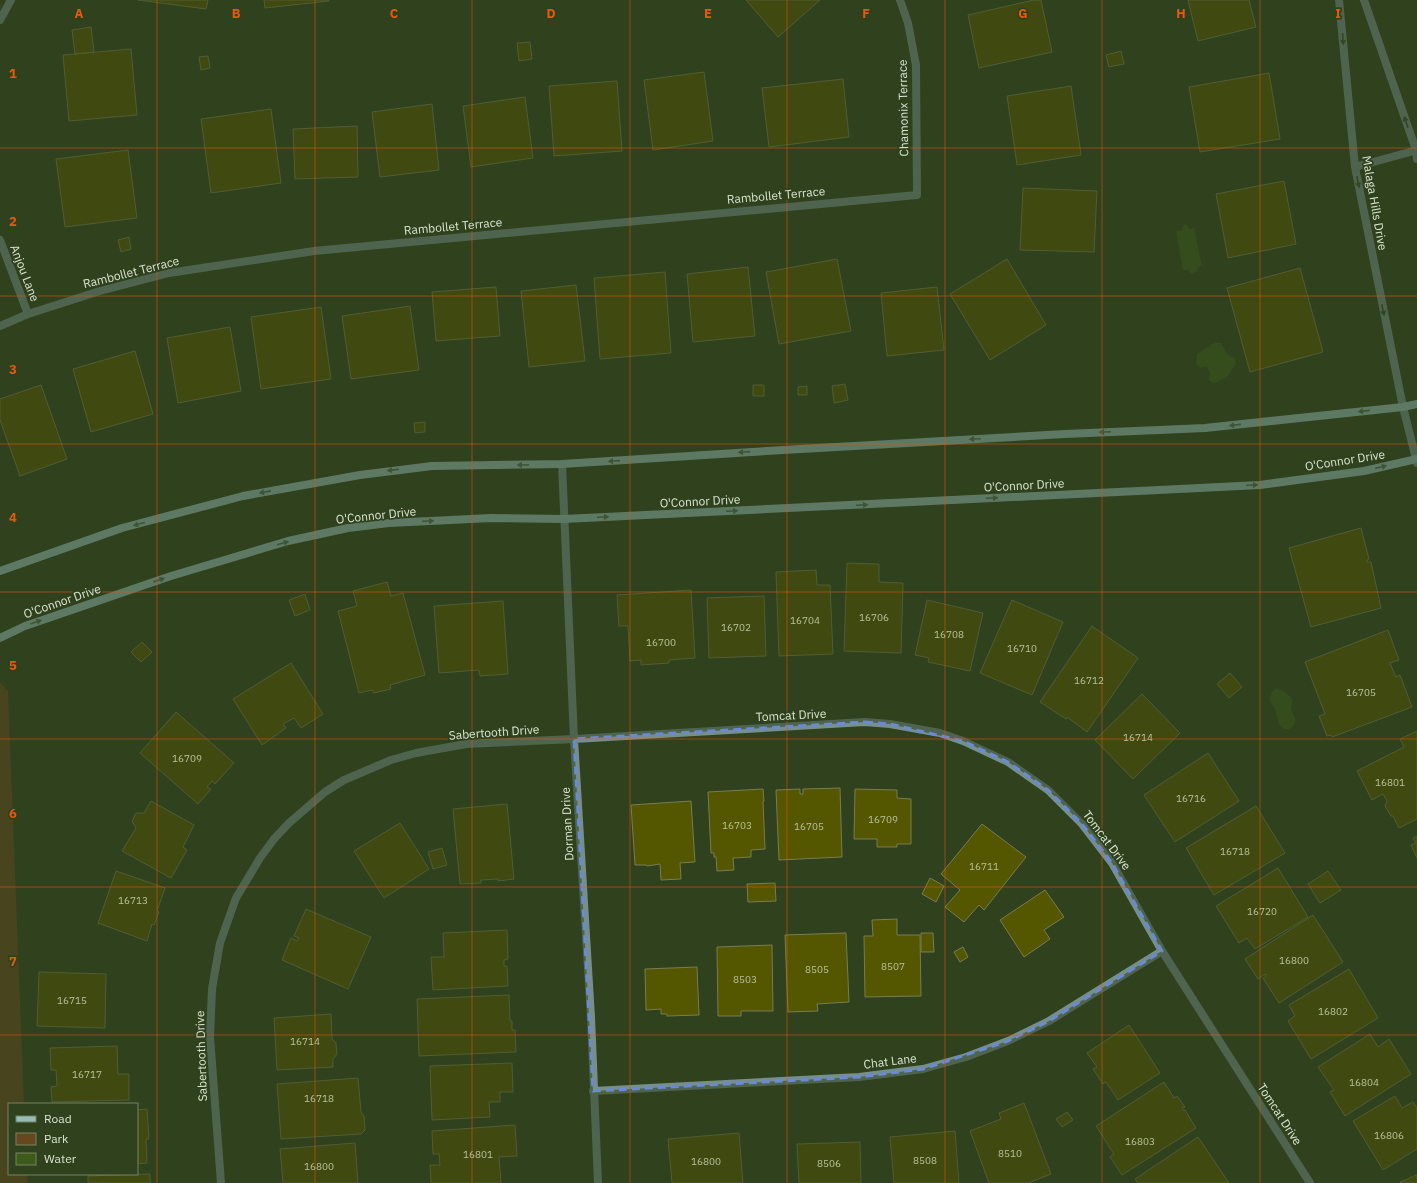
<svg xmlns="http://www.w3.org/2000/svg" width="1417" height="1183" viewBox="0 0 1417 1183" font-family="'IBM Plex Sans',sans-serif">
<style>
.green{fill:#67471e}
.water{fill:#3d5a1b}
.building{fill:#545600;stroke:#7a7c51}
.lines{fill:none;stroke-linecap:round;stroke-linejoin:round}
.street{stroke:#768e8c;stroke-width:8}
.secondary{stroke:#95bcb9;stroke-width:8}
.oneway{fill:#3a4d2e}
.oneway2{fill:#536c54}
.marked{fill:none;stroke:#698ad5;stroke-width:3;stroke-dasharray:8 5;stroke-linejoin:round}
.grid{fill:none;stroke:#e8590c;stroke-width:1;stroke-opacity:0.55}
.labels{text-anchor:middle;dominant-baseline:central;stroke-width:3.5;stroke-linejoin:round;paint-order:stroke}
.number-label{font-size:10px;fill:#b8c19c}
.street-label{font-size:12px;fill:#dae5d0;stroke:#30411e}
.grid-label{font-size:13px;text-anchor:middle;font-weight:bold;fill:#e8590c;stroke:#30411e;stroke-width:3.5;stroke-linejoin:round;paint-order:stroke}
</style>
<rect width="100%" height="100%" fill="#30411e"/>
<path class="green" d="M 0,683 L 8,691 L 24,1104 L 9,1104 L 9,1174 L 27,1174 L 28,1183 L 0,1183 Z"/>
<path class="water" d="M 1185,224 L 1188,226 L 1189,229 L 1194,228 L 1202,266 L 1198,267 C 1197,272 1195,274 1190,273 L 1188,270 L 1183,270 L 1176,231 L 1182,230 L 1183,226 Z
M 1215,343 L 1221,343 L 1227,354 L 1235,359 L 1236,364 L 1227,377 L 1215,383 L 1209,381 L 1210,372 L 1206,366 L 1200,368 L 1196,364 L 1197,354 C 1199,353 1213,343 1215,343 Z
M 1275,689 C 1282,689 1288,693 1292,699 C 1292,702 1291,705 1291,708 C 1293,717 1300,720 1290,729 L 1284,729 L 1279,724 L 1275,709 L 1270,701 L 1270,697 L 1272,692 Z"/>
<path class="building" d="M 138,0 L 208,0 L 206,9 Z
M 264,0 L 329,0 L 329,1 L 265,8 Z
M 746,0 L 820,0 L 778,37 Z
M 1034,0 L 1041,0 L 1052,52 L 979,68 L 968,15 Z
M 1188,0 L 1249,0 L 1256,27 L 1198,41 Z
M 91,27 L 94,52 L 75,54 L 72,30 Z
M 530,42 L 532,59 L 519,61 L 517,43 Z
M 131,49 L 137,115 L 69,121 L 63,55 Z
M 1121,51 L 1124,64 L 1109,67 L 1106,55 Z
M 208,56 L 210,68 L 201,70 L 199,57 Z
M 704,72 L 713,141 L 653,150 L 644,80 Z
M 1269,73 L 1280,139 L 1200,152 L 1189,87 Z
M 843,79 L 849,137 L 769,147 L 762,88 Z
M 617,81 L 622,151 L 554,156 L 549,86 Z
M 1071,86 L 1081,155 L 1017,165 L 1007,96 Z
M 525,97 L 533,158 L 471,167 L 463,106 Z
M 432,104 L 439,170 L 380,177 L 372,112 Z
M 271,109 L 281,183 L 211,193 L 201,119 Z
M 357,126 L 358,177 L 295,179 L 293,129 Z
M 128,150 L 137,218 L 65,227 L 56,159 Z
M 1284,181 L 1296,244 L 1228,258 L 1216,194 Z
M 1023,188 L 1097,191 L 1094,252 L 1020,250 Z
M 129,237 L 131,249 L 121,252 L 118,240 Z
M 837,259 L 851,331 L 779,344 L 766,272 Z
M 1007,259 L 1046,325 L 990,360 L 950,294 Z
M 748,267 L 755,336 L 693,342 L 687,274 Z
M 1300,268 L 1323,352 L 1250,372 L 1227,288 Z
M 665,272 L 671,353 L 600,359 L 594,278 Z
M 576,285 L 585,361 L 529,367 L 521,291 Z
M 496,287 L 500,336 L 436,341 L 432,292 Z
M 937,287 L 944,350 L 887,356 L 881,293 Z
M 410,306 L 419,370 L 351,379 L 342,316 Z
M 321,307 L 331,379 L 261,389 L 251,317 Z
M 230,327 L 241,391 L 178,403 L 167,338 Z
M 135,351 L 153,414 L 91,432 L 73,369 Z
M 845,384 L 848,400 L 834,403 L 832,386 Z
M 41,385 L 67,459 L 20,476 L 0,420 L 0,399 Z
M 753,385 L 764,385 L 764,396 L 753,396 Z
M 807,386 L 807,395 L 798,395 L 798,387 Z
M 425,422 L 425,432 L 415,433 L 414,423 Z
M 1361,528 L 1369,559 L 1367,560 L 1367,562 L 1371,562 L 1381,608 L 1311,627 L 1289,548 Z
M 847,563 L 879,564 L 879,582 L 903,583 L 901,653 L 844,651 Z
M 816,570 L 817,585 L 830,585 L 833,654 L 779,656 L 776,572 Z
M 387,582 L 391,596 L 403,593 L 425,675 L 390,685 L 391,689 L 374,693 L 372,690 L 359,693 L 338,611 L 357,606 L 353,591 Z
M 691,590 L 695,658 L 669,660 L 669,663 L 641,665 L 641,660 L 630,661 L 628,626 L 619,626 L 617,595 Z
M 305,594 L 310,610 L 295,616 L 289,600 Z
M 764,596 L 766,656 L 709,658 L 707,598 Z
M 927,600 L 983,613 L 970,671 L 928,662 L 929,658 L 915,655 Z
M 1012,600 L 1063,622 L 1032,695 L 980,673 Z
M 503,601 L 508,674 L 480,676 L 479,670 L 439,673 L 434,606 Z
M 1092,626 L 1138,658 L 1087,732 L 1067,717 L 1066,719 L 1040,702 Z
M 1388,630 L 1399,660 L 1390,663 L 1396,677 L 1400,675 L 1412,707 L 1332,737 L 1331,735 L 1327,736 L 1319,716 L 1325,714 L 1305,662 Z
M 142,642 L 152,652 L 141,662 L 131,652 Z
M 291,663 L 323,714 L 301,728 L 294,718 L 283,724 L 286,728 L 262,745 L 233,699 Z
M 1230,673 L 1242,687 L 1229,698 L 1217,684 Z
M 1142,694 L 1180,733 L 1133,779 L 1095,740 Z
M 176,712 L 234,763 L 215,784 L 212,781 L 207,787 L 211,789 L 198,804 L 140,753 Z
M 1417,731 L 1417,819 L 1399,828 L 1393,816 L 1391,816 L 1385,806 L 1387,801 L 1383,794 L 1372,800 L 1357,771 L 1404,747 L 1400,739 Z
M 1208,753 L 1239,801 L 1175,842 L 1144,795 Z
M 840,788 L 842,857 L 779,860 L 776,790 L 800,789 L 800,794 L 803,794 L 803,789 Z
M 763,789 L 764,801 L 763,801 L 765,849 L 751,850 L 751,857 L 733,858 L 734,870 L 717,871 L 716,857 L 714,857 L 714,853 L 711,853 L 708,792 Z
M 855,789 L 897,790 L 897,798 L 911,799 L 911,844 L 897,844 L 897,847 L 877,847 L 877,839 L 854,839 Z
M 151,801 L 194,825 L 183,847 L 187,850 L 171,878 L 122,851 L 136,828 L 132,821 L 136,813 L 144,813 Z
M 691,801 L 695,862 L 680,863 L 681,879 L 661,880 L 660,864 L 647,866 L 646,865 L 635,865 L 631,805 Z
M 507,804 L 514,879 L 498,881 L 498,879 L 481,880 L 481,883 L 460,884 L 453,809 Z
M 1256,806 L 1285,853 L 1214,895 L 1186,848 Z
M 400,823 L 429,869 L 384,898 L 354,851 Z
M 982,824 L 1026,857 L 984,910 L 979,905 L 964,922 L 945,907 L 960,890 L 941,874 Z
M 1417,836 L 1417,858 L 1411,845 L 1416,843 L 1413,838 Z
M 442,848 L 447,865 L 433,869 L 428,852 Z
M 1278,868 L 1308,917 L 1255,949 L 1247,938 L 1239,943 L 1216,906 Z
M 116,871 L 165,888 L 157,911 L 159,912 L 154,925 L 152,924 L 147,941 L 98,923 Z
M 1328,871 L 1341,890 L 1320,903 L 1308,884 Z
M 930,878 L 944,886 L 936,902 L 922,894 Z
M 775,883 L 776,901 L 748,902 L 747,884 Z
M 1045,890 L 1064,917 L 1044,930 L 1050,939 L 1024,957 L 1000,920 Z
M 306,909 L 371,937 L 348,989 L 282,960 L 291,938 L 297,941 L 299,938 L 294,936 Z
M 1313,915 L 1343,962 L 1279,1003 L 1263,978 L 1266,976 L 1265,974 L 1258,979 L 1245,959 Z
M 897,919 L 897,935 L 920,935 L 921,996 L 865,997 L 864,936 L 873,936 L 872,920 Z
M 507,930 L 508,959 L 504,960 L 504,966 L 507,966 L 508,986 L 433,990 L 431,957 L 444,957 L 443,933 Z
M 846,933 L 849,1002 L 817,1004 L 818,1011 L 788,1012 L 785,935 Z
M 921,933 L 933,933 L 934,952 L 921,952 Z
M 772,945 L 773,1011 L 741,1011 L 741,1016 L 718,1016 L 717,947 Z
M 963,947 L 968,957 L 960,962 L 954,952 Z
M 697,967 L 699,1015 L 667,1016 L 667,1014 L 661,1014 L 661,1009 L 646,1010 L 645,969 Z
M 1349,969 L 1378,1018 L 1311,1059 L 1288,1021 L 1295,1016 L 1289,1005 Z
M 39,972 L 106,974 L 105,1028 L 37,1026 Z
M 509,995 L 510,1021 L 512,1021 L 512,1030 L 515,1030 L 516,1052 L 419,1056 L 417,999 Z
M 331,1014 L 332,1039 L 336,1043 L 337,1054 L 333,1059 L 333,1067 L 277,1070 L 274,1018 Z
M 1129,1025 L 1160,1073 L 1118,1100 L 1106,1082 L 1103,1084 L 1093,1069 L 1097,1067 L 1087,1053 Z
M 1370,1034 L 1378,1047 L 1389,1039 L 1411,1074 L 1345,1116 L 1330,1092 L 1334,1090 L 1318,1067 Z
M 117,1046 L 118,1074 L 129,1074 L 129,1100 L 52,1102 L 51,1087 L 57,1086 L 56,1070 L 51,1070 L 50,1048 Z
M 512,1063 L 513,1092 L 500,1092 L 500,1102 L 489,1102 L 490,1117 L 432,1120 L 430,1066 Z
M 358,1078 L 361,1112 L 364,1116 L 365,1130 L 361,1134 L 281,1139 L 277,1084 Z
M 1164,1082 L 1174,1098 L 1177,1096 L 1185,1107 L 1182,1108 L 1184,1111 L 1185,1110 L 1196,1128 L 1122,1175 L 1110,1157 L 1114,1154 L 1096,1126 Z
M 1395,1096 L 1402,1108 L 1413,1102 L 1417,1108 L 1417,1149 L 1383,1170 L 1353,1121 Z
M 1024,1103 L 1051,1174 L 1028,1183 L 989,1183 L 970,1131 L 1001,1119 L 999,1113 Z
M 147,1109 L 149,1139 L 146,1139 L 147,1163 L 137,1164 L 137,1110 Z
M 1067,1112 L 1073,1120 L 1062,1127 L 1056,1119 Z
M 515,1125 L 517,1156 L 499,1157 L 501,1183 L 431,1183 L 430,1165 L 440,1165 L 439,1154 L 433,1154 L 432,1131 Z
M 955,1131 L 959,1183 L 894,1183 L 890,1137 Z
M 739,1133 L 743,1183 L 672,1183 L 668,1139 Z
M 1198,1137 L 1229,1183 L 1138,1183 L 1135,1179 Z
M 860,1142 L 861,1183 L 799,1183 L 797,1144 Z
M 355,1143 L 358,1183 L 283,1183 L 280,1149 Z
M 150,1174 L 150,1183 L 88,1183 L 88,1176 Z
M 1417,1175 L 1417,1183 L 1401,1183 L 1400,1182 Z"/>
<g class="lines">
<path class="street" d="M 1339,0 L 1355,167 L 1403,407 L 1417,463
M 1364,0 L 1416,150 L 1417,159
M 0,20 L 11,0
M 1355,167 L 1417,150
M 0,240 L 28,314
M 0,326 L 28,314 L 100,291 L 169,273 L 314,251 L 917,195 L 916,65 L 908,23 L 900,0
M 562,464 L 574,739 L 591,1017 L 598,1183
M 593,1091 L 859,1077 L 923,1069 L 966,1057 L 1008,1041 L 1049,1021 L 1162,951
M 221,1183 L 210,1037 L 212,989 L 220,943 L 236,898 L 260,858 L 274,839 L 289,823 L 325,792 L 344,780 L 391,760 L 416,753 L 466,744 L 574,739 L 865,722 L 890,724 L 940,733 L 963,741 L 1008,762 L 1048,790 L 1082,824 L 1112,863 L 1162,951 L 1310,1183"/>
<path class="secondary" d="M 0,571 L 122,528 L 243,496 L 360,475 L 432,466 L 562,464 L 783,450 L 1065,434 L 1205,428 L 1403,407 L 1417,404
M 0,638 L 25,626 L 171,576 L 288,541 L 348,528 L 389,523 L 491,518 L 564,519 L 1260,485 L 1364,471 L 1417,459"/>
</g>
<defs><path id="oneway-solid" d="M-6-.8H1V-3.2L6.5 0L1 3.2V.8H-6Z"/></defs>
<g class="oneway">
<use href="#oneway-solid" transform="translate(1343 39) rotate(85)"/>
<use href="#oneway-solid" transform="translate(1406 122) rotate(-109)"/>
<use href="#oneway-solid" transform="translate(1358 182) rotate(79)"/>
<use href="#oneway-solid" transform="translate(1383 310) rotate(79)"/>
</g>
<g class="oneway2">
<use href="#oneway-solid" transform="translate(1364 411) rotate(174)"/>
<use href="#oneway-solid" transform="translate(1235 425) rotate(174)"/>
<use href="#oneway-solid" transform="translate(1105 432) rotate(178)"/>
<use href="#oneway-solid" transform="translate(975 439) rotate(177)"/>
<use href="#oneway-solid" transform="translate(744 452) rotate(176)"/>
<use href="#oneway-solid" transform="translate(614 461) rotate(176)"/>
<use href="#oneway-solid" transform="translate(523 465) rotate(179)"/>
<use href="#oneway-solid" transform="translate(1381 467) rotate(-13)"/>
<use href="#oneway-solid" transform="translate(393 470) rotate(173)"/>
<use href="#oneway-solid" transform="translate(1252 485) rotate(-3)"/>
<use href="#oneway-solid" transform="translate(265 492) rotate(169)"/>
<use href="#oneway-solid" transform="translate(992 498) rotate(-3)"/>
<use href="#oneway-solid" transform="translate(862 505) rotate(-3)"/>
<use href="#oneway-solid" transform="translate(732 511) rotate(-3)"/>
<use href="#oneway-solid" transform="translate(603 517) rotate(-3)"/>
<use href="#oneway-solid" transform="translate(428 521) rotate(-3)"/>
<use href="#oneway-solid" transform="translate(139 524) rotate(165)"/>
<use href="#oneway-solid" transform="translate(283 543) rotate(-16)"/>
<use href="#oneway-solid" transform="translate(159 580) rotate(-19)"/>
<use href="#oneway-solid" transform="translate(36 622) rotate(-19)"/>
</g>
<path d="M0 0H1417V1183H0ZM 865,722 L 890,724 L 963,741 L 1008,762 L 1048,790 L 1082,824 L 1112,863 L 1162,951 L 1049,1021 L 1008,1041 L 923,1069 L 859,1077 L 593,1091 L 574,739 Z" fill="#30411e" fill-opacity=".55" fill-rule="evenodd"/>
<path class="marked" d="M 865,722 L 890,724 L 963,741 L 1008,762 L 1048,790 L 1082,824 L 1112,863 L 1162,951 L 1049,1021 L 1008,1041 L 923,1069 L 859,1077 L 593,1091 L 574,739 Z"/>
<path class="grid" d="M 157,0 L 157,1183M 315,0 L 315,1183M 472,0 L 472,1183M 630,0 L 630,1183M 787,0 L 787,1183M 945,0 L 945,1183M 1102,0 L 1102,1183M 1260,0 L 1260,1183M 0,148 L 1417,148M 0,296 L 1417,296M 0,444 L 1417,444M 0,592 L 1417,592M 0,739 L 1417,739M 0,887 L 1417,887M 0,1035 L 1417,1035"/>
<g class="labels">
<g class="number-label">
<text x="874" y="617">16706</text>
<text x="805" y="620">16704</text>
<text x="736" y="627">16702</text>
<text x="949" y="634">16708</text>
<text x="661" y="642">16700</text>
<text x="1022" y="648">16710</text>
<text x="1089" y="680">16712</text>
<text x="1361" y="692">16705</text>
<text x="1138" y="737">16714</text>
<text x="187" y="758">16709</text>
<text x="1390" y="782">16801</text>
<text x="1191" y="798">16716</text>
<text x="883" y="819">16709</text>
<text x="737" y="825">16703</text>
<text x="809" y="826">16705</text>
<text x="1235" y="851">16718</text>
<text x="984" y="866">16711</text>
<text x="133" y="900">16713</text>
<text x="1262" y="911">16720</text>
<text x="1294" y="960">16800</text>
<text x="893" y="966">8507</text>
<text x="817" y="969">8505</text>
<text x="745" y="979">8503</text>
<text x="72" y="1000">16715</text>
<text x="1333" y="1011">16802</text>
<text x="305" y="1041">16714</text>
<text x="87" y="1074">16717</text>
<text x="1364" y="1082">16804</text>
<text x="319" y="1098">16718</text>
<text x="1389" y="1135">16806</text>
<text x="1140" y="1141">16803</text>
<text x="1010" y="1153">8510</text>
<text x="478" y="1154">16801</text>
<text x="925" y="1160">8508</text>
<text x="706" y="1161">16800</text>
<text x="829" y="1163">8506</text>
<text x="319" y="1166">16800</text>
</g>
<g class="street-label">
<text transform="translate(903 108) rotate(-91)">Chamonix Terrace</text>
<text transform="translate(776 195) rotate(-5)">Rambollet Terrace</text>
<text transform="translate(1375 203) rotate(80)">Malaga Hills Drive</text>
<text transform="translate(453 226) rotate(-5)">Rambollet Terrace</text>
<text transform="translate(131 272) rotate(-14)">Rambollet Terrace</text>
<text transform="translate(25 273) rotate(69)">Anjou Lane</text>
<text transform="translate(1345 460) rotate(-9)">O'Connor Drive</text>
<text transform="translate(1024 485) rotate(-3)">O'Connor Drive</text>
<text transform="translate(700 501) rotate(-3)">O'Connor Drive</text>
<text transform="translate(376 515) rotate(-6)">O'Connor Drive</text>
<text transform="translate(62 601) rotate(-19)">O'Connor Drive</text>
<text transform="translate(791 715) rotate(-3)">Tomcat Drive</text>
<text transform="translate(494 732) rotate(-4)">Sabertooth Drive</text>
<text transform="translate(567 824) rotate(-93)">Dorman Drive</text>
<text transform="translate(1107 840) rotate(53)">Tomcat Drive</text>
<text transform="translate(201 1056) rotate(-92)">Sabertooth Drive</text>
<text transform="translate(890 1061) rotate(-7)">Chat Lane</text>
<text transform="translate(1280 1114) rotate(57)">Tomcat Drive</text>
</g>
</g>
<g class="grid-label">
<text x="79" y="18">A</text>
<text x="236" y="18">B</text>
<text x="394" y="18">C</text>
<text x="551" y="18">D</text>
<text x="708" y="18">E</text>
<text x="866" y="18">F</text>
<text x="1023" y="18">G</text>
<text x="1181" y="18">H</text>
<text x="1338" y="18">I</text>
<text x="13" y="78">1</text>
<text x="13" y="226">2</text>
<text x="13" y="374">3</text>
<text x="13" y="522">4</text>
<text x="13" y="670">5</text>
<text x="13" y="818">6</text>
<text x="13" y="966">7</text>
</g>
<rect x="8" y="1103" width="130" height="72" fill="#30411e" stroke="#748365"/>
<rect x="16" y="1116" width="20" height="6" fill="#95bcb9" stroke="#748365"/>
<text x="44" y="1123" font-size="12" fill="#dae5d0">Road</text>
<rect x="16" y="1133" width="20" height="12" fill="#67471e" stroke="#748365"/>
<text x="44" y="1143" font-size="12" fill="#dae5d0">Park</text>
<rect x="16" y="1153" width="20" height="12" fill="#3d5a1b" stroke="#748365"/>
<text x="44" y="1163" font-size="12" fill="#dae5d0">Water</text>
</svg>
